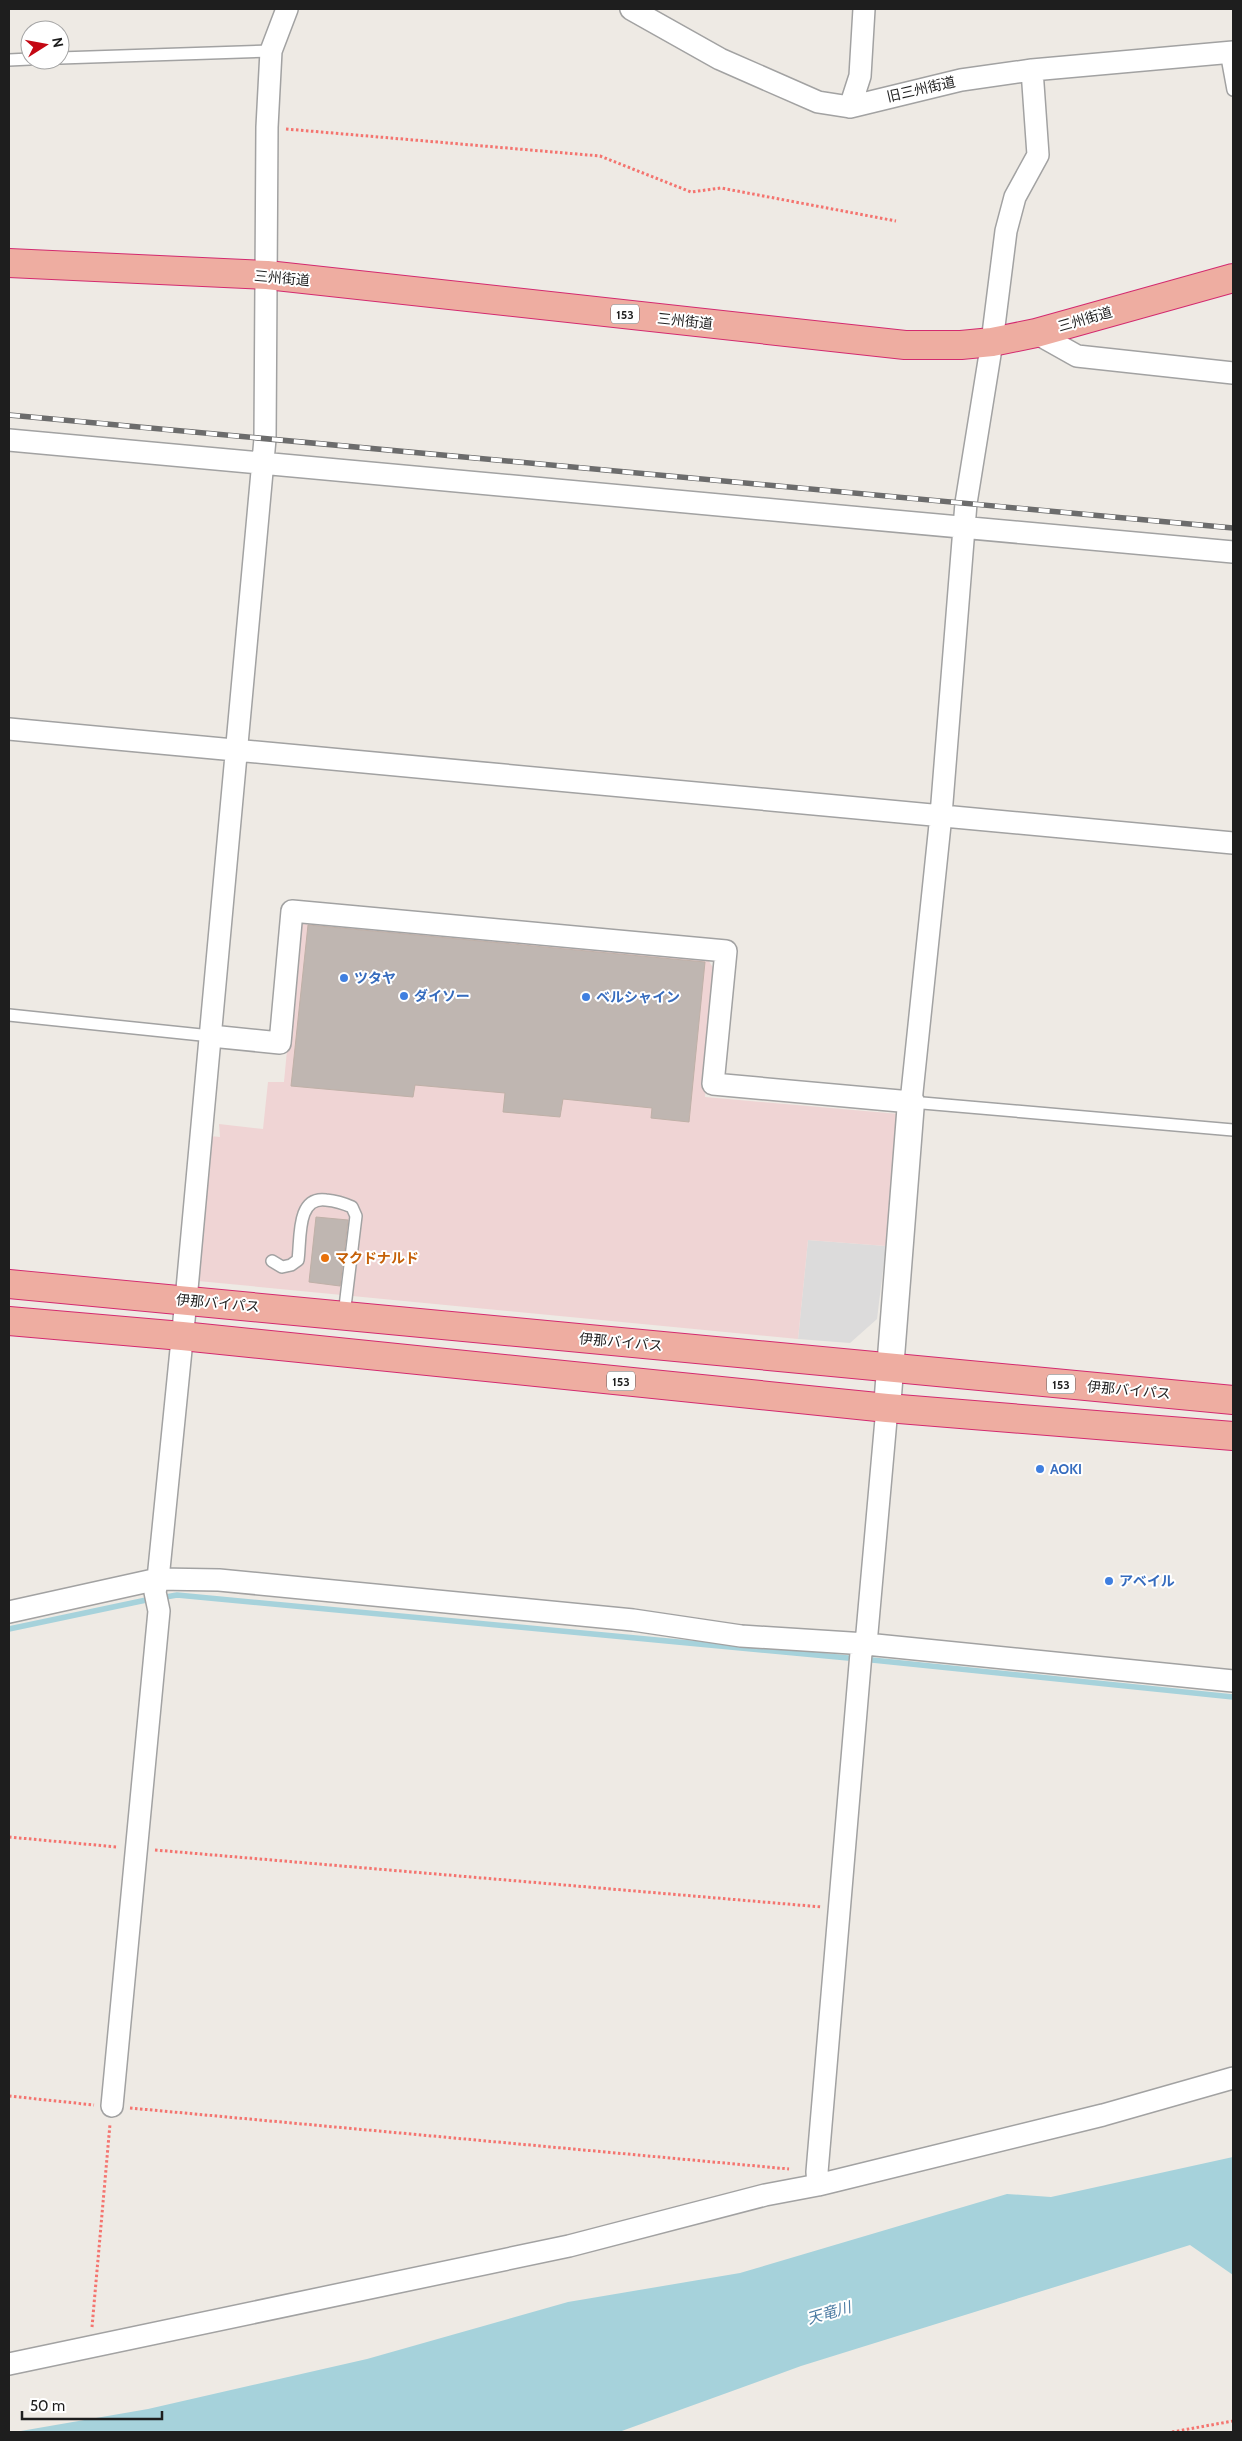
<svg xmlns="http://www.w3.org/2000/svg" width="1242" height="2441" viewBox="0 0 1242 2441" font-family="Cabin,'Noto Sans JP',sans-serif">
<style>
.residential{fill:#dcdbdb}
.commercial{fill:#efd4d4}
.water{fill:#a6d2db}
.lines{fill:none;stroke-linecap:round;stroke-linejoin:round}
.stream{stroke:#a6d2db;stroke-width:5.5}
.building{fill:#bfb6b1;stroke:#bfb0a7}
.service-casing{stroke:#a2a2a2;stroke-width:14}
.minor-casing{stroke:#a2a2a2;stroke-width:24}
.tertiary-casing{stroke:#a2a2a2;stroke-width:29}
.trunk-casing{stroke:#d32a6f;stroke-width:30}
.path{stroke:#f4746f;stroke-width:3;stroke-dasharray:2.5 2.5;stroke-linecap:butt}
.service{stroke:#fff;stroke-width:11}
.minor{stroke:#fff;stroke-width:21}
.tertiary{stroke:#fff;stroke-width:26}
.trunk{stroke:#eeada1;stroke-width:28}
.rail-casing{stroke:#6c6c6c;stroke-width:5.5}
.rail{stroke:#fff;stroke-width:4;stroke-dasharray:11;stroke-linecap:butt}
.shop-dot{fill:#3f7fe0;stroke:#fff;stroke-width:2}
.food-dot{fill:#e8710a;stroke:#fff;stroke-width:2}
.labels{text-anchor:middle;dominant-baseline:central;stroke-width:4;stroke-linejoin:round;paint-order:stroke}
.shield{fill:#fff;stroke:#626262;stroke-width:1}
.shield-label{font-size:12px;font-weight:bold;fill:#1e1e1e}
.street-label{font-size:14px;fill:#1e1e1e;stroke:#fff}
.shop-label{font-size:14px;font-weight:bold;fill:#366cbe;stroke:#fff;text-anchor:start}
.food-label{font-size:14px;font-weight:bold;fill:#c56008;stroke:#fff;text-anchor:start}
.water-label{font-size:15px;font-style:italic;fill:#4b7ba2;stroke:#fff}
</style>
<rect width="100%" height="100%" fill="#eeeae4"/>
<path class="residential" d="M 808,1240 L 886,1246 L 877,1319 L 850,1343 L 798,1339 Z"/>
<path class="commercial" d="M 309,921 L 707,958 L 715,971 L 705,1097 L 899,1114 L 886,1246 L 808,1240 L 798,1339 L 198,1281 L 210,1136 L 220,1137 L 219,1124 L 263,1129 L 268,1082 L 284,1082 L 298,934 L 303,924 Z"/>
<path class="water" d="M 1233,2157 L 1233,2275 L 1190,2245 L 801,2366 L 619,2432 L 15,2432 L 148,2409 L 367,2359 L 568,2302 L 740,2273 L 1007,2194 L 1051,2197 Z"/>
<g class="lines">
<path class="stream" d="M 160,1598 L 177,1595 L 848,1658
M 9,1629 L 151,1599
M 872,1660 L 1233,1697"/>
</g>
<path class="building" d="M 308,925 L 705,962 L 689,1122 L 651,1118 L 652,1108 L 563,1099 L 560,1117 L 503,1112 L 505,1093 L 415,1085 L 413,1097 L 291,1086 Z
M 316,1217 L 348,1220 L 340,1286 L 309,1282 Z"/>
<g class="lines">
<defs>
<path id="service" d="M 1226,52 L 1233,90
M 60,58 L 271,51
M 9,60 L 30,59
M 9,1015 L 211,1036
M 911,1102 L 1233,1130
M 272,1261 L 282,1267 L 291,1265 L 298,1260 C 301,1239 296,1196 326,1200 C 336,1201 343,1203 352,1207 L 356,1216 L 344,1315"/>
<path id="minor" d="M 631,9 L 720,59 L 818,102 L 850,107 L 961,80 L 1032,70 L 1233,52
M 850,107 L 860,76 L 864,9
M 1036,333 L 1077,356 L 1233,373
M 9,440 L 1233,552
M 9,729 L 1233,843
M 211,1036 L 280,1043 L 292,911 L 726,951 L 713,1084 L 911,1102 L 941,815 L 966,503 L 992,342 L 1006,231 L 1015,197 L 1038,155 L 1032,70
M 9,1612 L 158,1579 L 219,1580 L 633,1620 L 741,1636 L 866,1644 L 1233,1681
M 112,2106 L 159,1611 L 155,1592 L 158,1579 L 186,1300 L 265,439 L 267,127 L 271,51 L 287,9
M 818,2185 L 817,2172 L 861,1653 L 866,1644 L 887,1408
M 9,2364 L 569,2246 L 765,2195 L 818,2185 L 1103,2115 L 1233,2078"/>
<path id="tertiary" d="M 887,1408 L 911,1102"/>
<path id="trunk" d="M 9,263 L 267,275 L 905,345 L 961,345 L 992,342 L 1036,333 L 1233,278
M 9,1284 L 1233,1400
M 9,1321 L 182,1336 L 887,1408 L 1233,1436"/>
</defs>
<use href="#service" class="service-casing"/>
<use href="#minor" class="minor-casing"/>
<use href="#tertiary" class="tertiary-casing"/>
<use href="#trunk" class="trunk-casing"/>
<path class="path" d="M 286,129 L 600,156 L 691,192 L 721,188 L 896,221
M 9,1837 L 117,1847
M 155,1850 L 822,1907
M 9,2096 L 94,2105
M 130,2108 L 789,2169
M 92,2327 L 110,2124
M 1172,2432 L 1233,2421"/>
<use href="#service" class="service"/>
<use href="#minor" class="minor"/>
<use href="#tertiary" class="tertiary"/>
<use href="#trunk" class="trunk"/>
<defs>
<path id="rail" d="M 9,415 L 1233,528"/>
</defs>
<use href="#rail" class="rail-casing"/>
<use href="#rail" class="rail"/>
</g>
<g class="shop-dot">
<circle cx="344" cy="978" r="5"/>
<circle cx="404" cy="996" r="5"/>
<circle cx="586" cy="997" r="5"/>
<circle cx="1040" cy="1469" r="5"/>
<circle cx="1109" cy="1581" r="5"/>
</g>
<circle class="food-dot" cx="325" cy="1258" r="5"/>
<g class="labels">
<g class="shield">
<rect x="611" y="304.5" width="28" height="19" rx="4"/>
<rect x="607" y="1371.5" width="28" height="19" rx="4"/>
<rect x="1047" y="1374.5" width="28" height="19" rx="4"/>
</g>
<g class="shield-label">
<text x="625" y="314">153</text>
<text x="621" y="1381">153</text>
<text x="1061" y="1384">153</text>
</g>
<g class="street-label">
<text transform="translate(921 89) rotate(-13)">旧三州街道</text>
<text transform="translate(282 278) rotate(5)">三州街道</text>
<text transform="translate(1085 319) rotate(-16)">三州街道</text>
<text transform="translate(685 321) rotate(6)">三州街道</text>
<text transform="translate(218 1303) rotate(5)">伊那バイパス</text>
<text transform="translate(621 1342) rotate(5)">伊那バイパス</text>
<text transform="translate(1129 1390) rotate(5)">伊那バイパス</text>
</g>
<g class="shop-label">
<text x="354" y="978">ツタヤ</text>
<text x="414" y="996">ダイソー</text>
<text x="596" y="997">ベルシャイン</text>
<text x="1050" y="1469">AOKI</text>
<text x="1119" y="1581">アベイル</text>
</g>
<g class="food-label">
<text x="335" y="1258">マクドナルド</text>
</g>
<g class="water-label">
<text transform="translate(829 2313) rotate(-16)">天竜川</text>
</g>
</g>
<rect width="1242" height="2441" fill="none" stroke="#1e1e1e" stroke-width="20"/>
<g transform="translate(45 45) rotate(79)"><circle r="24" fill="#ffffff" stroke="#a5a5a5"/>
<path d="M0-4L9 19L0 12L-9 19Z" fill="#c40713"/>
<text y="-8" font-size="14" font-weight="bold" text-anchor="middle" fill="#1e1e1e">N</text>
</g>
<path d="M22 2411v8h140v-8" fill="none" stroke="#1e1e1e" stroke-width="2.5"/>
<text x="30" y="2411" font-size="15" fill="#1e1e1e" stroke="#ffffff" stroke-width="4" paint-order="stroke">50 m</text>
</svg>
